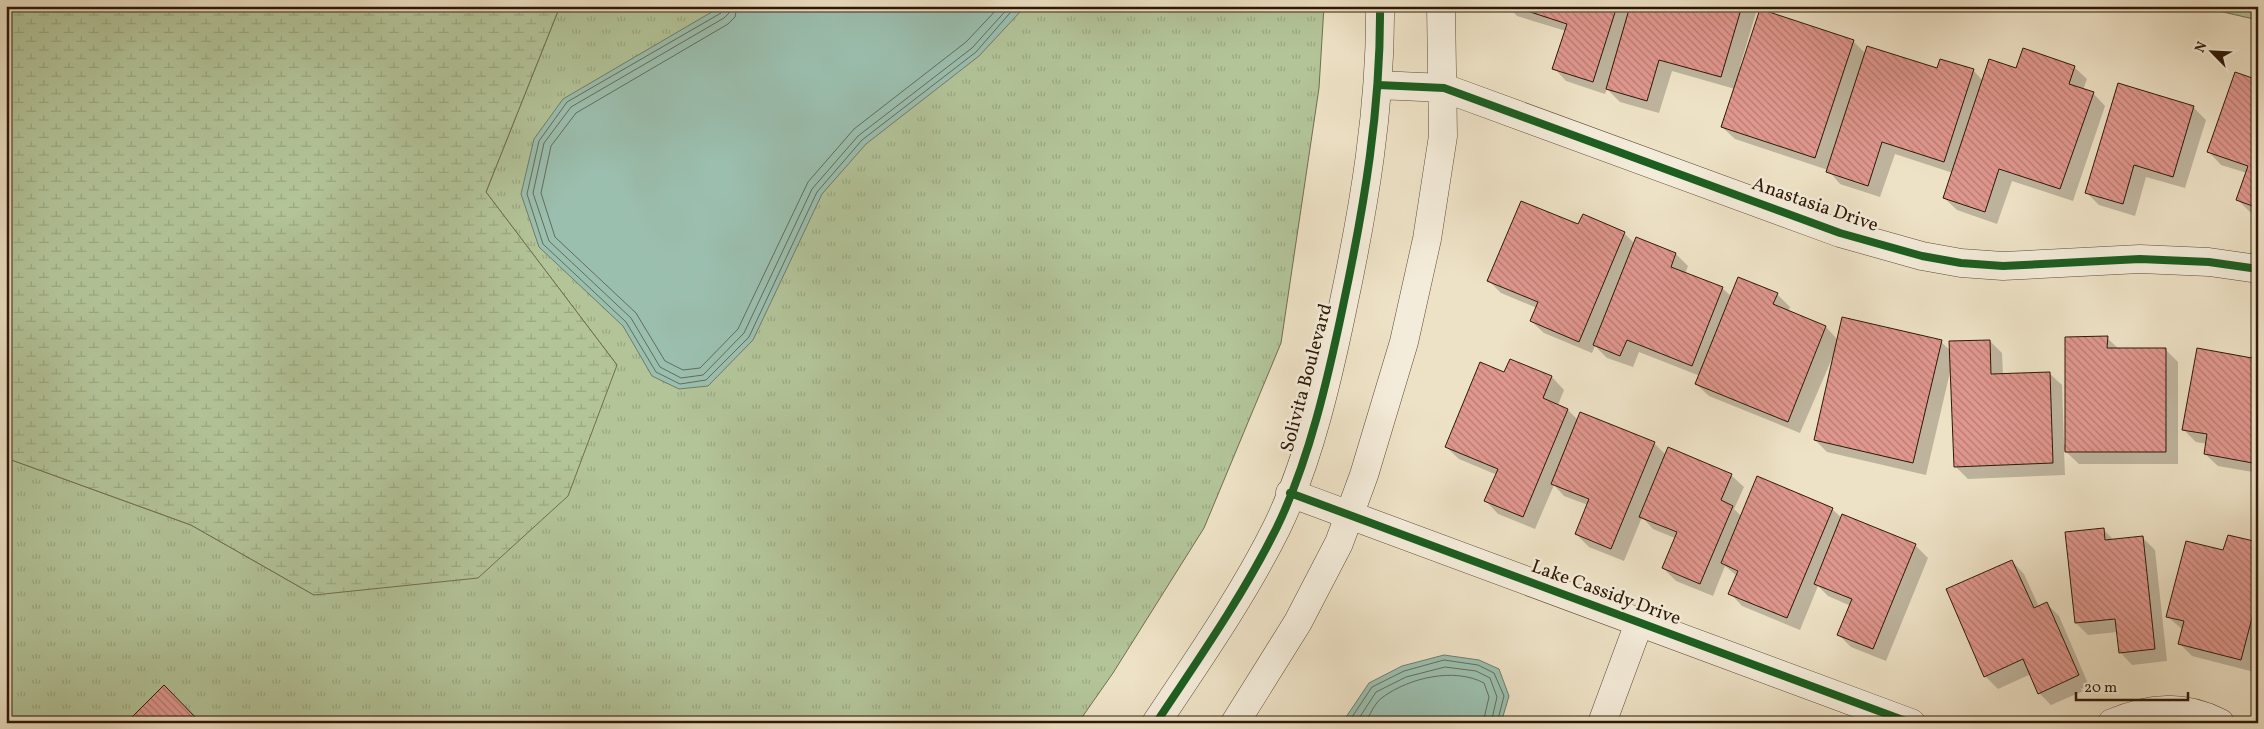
<svg xmlns="http://www.w3.org/2000/svg" width="2264" height="729" viewBox="0 0 2264 729" font-family="Vollkorn,serif">
<style>
.grass{fill:url(#grass-tufts);stroke:#706e50}
.wetland{fill:url(#wetland-marsh);stroke:#706e50}
.water{fill:#9bbfaf;stroke:#6f7c6b}
.shadow{fill:#0003}
.lines{fill:none;stroke-linecap:round;stroke-linejoin:round}
.shore{stroke:#646c5a;stroke-width:1}
.building{fill:url(#building-back-hatch);stroke:#2d1806}
.minor-casing{stroke:#5d4a36;stroke-width:29}
.minor{stroke:#f4ecda;stroke-width:28}
.cycleway-casing{stroke:#f4ecda;stroke-width:11}
.cycleway{stroke:#1b5e20;stroke-width:8}
.labels{text-anchor:middle;dominant-baseline:central;stroke-width:5;stroke-linejoin:round;paint-order:stroke}
.street-label{font-size:19px;fill:#2d1806;stroke:#f4ecda}
</style>
<defs>
<pattern id="grass-tufts" width="24" height="20" patternUnits="userSpaceOnUse" patternTransform="scale(1.25)"><rect width="24" height="20" fill="#b3c499"/><path d="M3 7l-1-3M5 7V3M7 7l1-3M15 17l-1-3M17 17v-4M19 17l1-3" fill="none" stroke="#9aa882"/></pattern>
<pattern id="wetland-marsh" width="20" height="14" patternUnits="userSpaceOnUse" patternTransform="scale(1.25)"><rect width="20" height="14" fill="#b3c499"/><path d="M1 5h8M5 5V1M11 12h8M15 12V8" fill="none" stroke="#9aa882"/></pattern>
<pattern id="building-back-hatch" width="6" height="6" patternUnits="userSpaceOnUse" patternTransform="scale(1.25)"><rect width="6" height="6" fill="#e0978e"/><path d="M-1 5l2 2M0 0l6 6M5-1l2 2" fill="none" stroke="#b67a72"/></pattern>
</defs>
<rect width="100%" height="100%" fill="#eee2c6"/>
<filter id="stains"><feTurbulence type="fractalNoise" baseFrequency=".004" numOctaves="4"/><feColorMatrix values="0 0 0 0 .2 0 0 0 0 .09 0 0 0 0 .02 0 0 0 .5 -.17"/></filter>
<radialGradient id="worn" r=".72"><stop offset=".6" stop-color="#630" stop-opacity="0"/><stop offset="1" stop-color="#630" stop-opacity=".3"/></radialGradient>
<path class="grass" d="M 560,6 L 1324,6 L 1319,88 L 1281,343 L 1204,528 L 1113,673 L 1078,723 L 6,723 L 6,458 L 191,525 L 314,595 L 617,365 L 486,192 Z
M 2197,6 L 2258,6 L 2258,20 Z"/>
<path class="wetland" d="M 6,6 L 560,6 L 486,192 L 617,365 L 568,496 L 478,578 L 314,595 L 191,525 L 6,458 Z"/>
<path class="water" d="M 722,6 L 1021,6 L 1020,12 L 979,56 L 866,144 L 822,194 L 753,340 L 708,386 L 679,389 L 652,376 L 623,326 L 539,247 L 521,194 L 534,139 L 563,99 Z
M 1444,655 L 1479,660 L 1499,669 L 1509,696 L 1501,723 L 1342,723 L 1369,683 L 1402,666 Z"/>
<path class="shadow" d="M 1508,6 L 1758,6 L 1740,66 L 1742,66 L 1853,41 L 1866,54 L 1938,70 L 1973,70 L 1983,81 L 2017,70 L 2074,67 L 2087,79 L 2083,90 L 2093,93 L 2105,106 L 2073,201 L 2012,181 L 1997,224 L 1957,210 L 1944,198 L 1953,173 L 1895,154 L 1880,197 L 1840,184 L 1828,170 L 1735,139 L 1722,127 L 1735,89 L 1672,71 L 1659,113 L 1620,102 L 1607,89 L 1605,94 L 1566,81 L 1554,68 L 1566,31 L 1517,16 Z
M 2258,82 L 2258,215 L 2250,212 L 2238,200 L 2247,173 L 2221,165 L 2209,152 Z
M 2193,107 L 2206,120 L 2185,188 L 2146,177 L 2135,216 L 2099,205 L 2087,193 Z
M 1579,226 L 1624,233 L 1635,244 L 1637,238 L 1676,254 L 1688,266 L 1685,274 L 1722,288 L 1732,297 L 1739,279 L 1777,294 L 1790,307 L 1788,312 L 1826,327 L 1838,340 L 1941,342 L 1951,351 L 1990,341 L 2002,353 L 2003,375 L 2049,373 L 2062,385 L 2064,444 L 2066,444 L 2107,338 L 2119,349 L 2165,349 L 2178,362 L 2178,464 L 2079,464 L 2064,450 L 2065,475 L 1968,479 L 1955,466 L 1951,368 L 1926,475 L 1827,452 L 1815,440 L 1837,347 L 1800,433 L 1709,396 L 1696,384 L 1700,376 L 1639,352 L 1633,367 L 1607,358 L 1595,346 L 1592,353 L 1544,333 L 1531,321 L 1537,308 L 1501,293 L 1489,281 Z
M 2258,346 L 2258,473 L 2218,466 L 2205,454 L 2207,444 L 2196,442 L 2183,429 L 2253,359 Z
M 1511,360 L 1552,377 L 1564,390 L 1558,405 L 1568,410 L 1578,420 L 1654,443 L 1666,455 L 1731,475 L 1744,487 L 1734,509 L 1742,517 L 1832,509 L 1842,518 L 1915,545 L 1928,558 L 1886,661 L 1851,647 L 1839,635 L 1851,606 L 1828,596 L 1818,586 L 1800,630 L 1742,606 L 1730,593 L 1737,576 L 1725,566 L 1713,596 L 1676,581 L 1663,568 L 1675,538 L 1653,529 L 1642,517 L 1624,561 L 1589,547 L 1576,534 L 1588,505 L 1564,496 L 1554,485 L 1535,529 L 1498,514 L 1486,501 L 1497,475 L 1459,459 L 1446,447 L 1505,374 Z
M 2103,529 L 2114,540 L 2142,537 L 2155,550 L 2167,661 L 2132,665 L 2120,652 L 2117,632 L 2088,635 L 2076,623 Z
M 2258,544 L 2258,655 L 2254,672 L 2192,656 L 2180,644 L 2183,630 L 2168,617 Z
M 2012,561 L 2024,574 L 2039,607 L 2047,604 L 2059,616 L 2090,688 L 2051,705 L 2039,693 L 2031,674 L 1998,689 L 1985,676 Z"/>
<g class="lines">
<path class="shore" d="M 723,6 L 721,13 L 567,102 L 539,141 L 527,194 L 543,244 L 626,322 L 656,372 L 680,384 L 706,380 L 749,337 L 817,192 L 862,140 L 976,52 L 1016,6
M 730,6 L 729,13 L 724,18 L 571,107 L 544,143 L 533,193 L 549,241 L 631,318 L 660,367 L 681,378 L 703,375 L 744,333 L 812,189 L 858,136 L 972,48 L 1010,6
M 737,6 L 735,17 L 728,24 L 576,113 L 551,146 L 541,193 L 555,237 L 636,313 L 665,361 L 683,370 L 700,368 L 738,329 L 808,182 L 854,129 L 966,42 L 1000,6
M 1348,723 L 1372,687 L 1404,671 L 1444,660 L 1478,665 L 1494,673 L 1504,696 L 1497,723
M 1356,723 L 1376,692 L 1406,677 L 1445,667 L 1476,671 L 1490,678 L 1497,697 L 1491,723
M 1365,723 C 1370,715 1375,702 1383,697 C 1409,678 1454,667 1484,683 L 1489,697 L 1483,723"/>
</g>
<path class="building" d="M 1512,6 L 1617,6 L 1593,82 L 1552,69 L 1567,24 Z
M 1630,6 L 1742,6 L 1721,77 L 1659,60 L 1647,101 L 1606,89 Z
M 1760,9 L 1854,40 L 1815,158 L 1721,127 Z
M 1867,46 L 1937,68 L 1940,59 L 1974,69 L 1944,162 L 1882,142 L 1868,186 L 1826,172 Z
M 2023,48 L 2075,66 L 2069,84 L 2094,92 L 2060,189 L 1999,169 L 1985,212 L 1943,198 L 1989,59 L 2016,68 Z
M 2235,72 L 2258,80 L 2258,208 L 2236,200 L 2248,166 L 2207,152 Z
M 2118,83 L 2194,106 L 2173,177 L 2134,165 L 2123,204 L 2085,193 Z
M 1521,201 L 1578,224 L 1583,214 L 1625,232 L 1579,342 L 1530,321 L 1538,302 L 1487,281 Z
M 1636,237 L 1676,253 L 1671,267 L 1723,287 L 1692,366 L 1627,340 L 1620,356 L 1593,345 Z
M 1738,277 L 1778,293 L 1773,304 L 1826,326 L 1788,422 L 1695,384 Z
M 1842,317 L 1942,340 L 1913,463 L 1814,440 Z
M 2108,336 L 2107,348 L 2166,348 L 2166,452 L 2065,452 L 2065,337 Z
M 1990,340 L 1991,374 L 2050,372 L 2053,463 L 1954,467 L 1949,341 Z
M 2254,344 L 2258,345 L 2258,464 L 2204,454 L 2207,434 L 2182,430 L 2197,348 L 2252,358 Z
M 1510,359 L 1552,376 L 1543,398 L 1568,409 L 1523,517 L 1484,501 L 1498,469 L 1445,447 L 1480,362 L 1504,372 Z
M 1580,412 L 1655,442 L 1611,549 L 1575,534 L 1589,499 L 1551,484 Z
M 1668,447 L 1732,474 L 1721,500 L 1733,506 L 1700,584 L 1662,568 L 1677,532 L 1639,517 Z
M 1757,476 L 1833,508 L 1787,618 L 1728,594 L 1738,571 L 1721,563 Z
M 1842,514 L 1916,544 L 1873,649 L 1837,635 L 1852,599 L 1814,584 Z
M 2104,528 L 2105,540 L 2143,536 L 2155,649 L 2119,653 L 2115,619 L 2075,623 L 2065,532 Z
M 2228,535 L 2258,542 L 2258,595 L 2241,660 L 2178,644 L 2184,621 L 2166,617 L 2186,541 L 2223,550 Z
M 2012,560 L 2034,608 L 2047,602 L 2079,675 L 2038,694 L 2023,659 L 1984,677 L 1946,589 Z
M 164,685 L 201,723 L 126,723 Z"/>
<g class="lines">
<defs>
<path id="minor" d="M 1378,85 L 1444,88 L 1840,233 L 1922,256 L 1961,263 L 2003,266 L 2140,259 L 2209,262 L 2258,269
M 1290,493 L 1911,723
M 1156,723 C 1198,660 1244,594 1277,527 C 1309,461 1328,378 1343,306 C 1364,207 1381,108 1380,6
M 1235,723 L 1298,622 L 1339,543 L 1364,475 L 1404,342 L 1427,239 L 1443,136 L 1441,6
M 1602,723 L 1639,623
M 2112,723 C 2150,707 2183,704 2220,723"/>
</defs>
<use href="#minor" class="minor-casing"/>
<use href="#minor" class="minor"/>
<defs>
<path id="cycleway" d="M 1378,85 L 1444,88 L 1840,233 L 1922,256 L 1961,263 L 2003,266 L 2140,259 L 2209,262 L 2258,269
M 1290,493 L 1911,723
M 1156,723 C 1198,660 1244,594 1277,527 C 1309,461 1328,378 1343,306 C 1364,207 1381,108 1380,6"/>
</defs>
<use href="#cycleway" class="cycleway-casing"/>
<use href="#cycleway" class="cycleway"/>
</g>
<g class="labels">
<g class="street-label">
<text transform="translate(1815 205) rotate(19)">Anastasia Drive</text>
<text transform="translate(1307 378) rotate(-75)">Solivita Boulevard</text>
<text transform="translate(1606 593) rotate(20)">Lake Cassidy Drive</text>
</g>
</g>
<rect width="2264" height="729" fill="none" stroke="#eee2c6" stroke-width="25"/>
<rect x="8" y="8" width="2249" height="714" fill="none" stroke="#2d1806" stroke-width="2.5"/>
<rect x="12" y="12" width="2239" height="704" fill="none" stroke="#2d1806"/>
<g transform="translate(2212 52) rotate(294)" stroke="#f4ecda" stroke-width="4" paint-order="stroke">
<path d="M0-4L9 19L0 12L-9 19Z" fill="#2d1806"/>
<text y="-8" font-size="14" font-weight="bold" text-anchor="middle" fill="#2d1806">N</text>
</g>
<path d="M2076 692v8h112v-8" fill="none" stroke="#2d1806" stroke-width="2.5"/>
<text x="2084" y="692" font-size="15" fill="#2d1806" stroke="#f4ecda" stroke-width="4" paint-order="stroke">20 m</text>
<rect width="100%" height="100%" filter="url(#stains)"/>
<rect width="100%" height="100%" fill="url(#worn)"/>
</svg>
